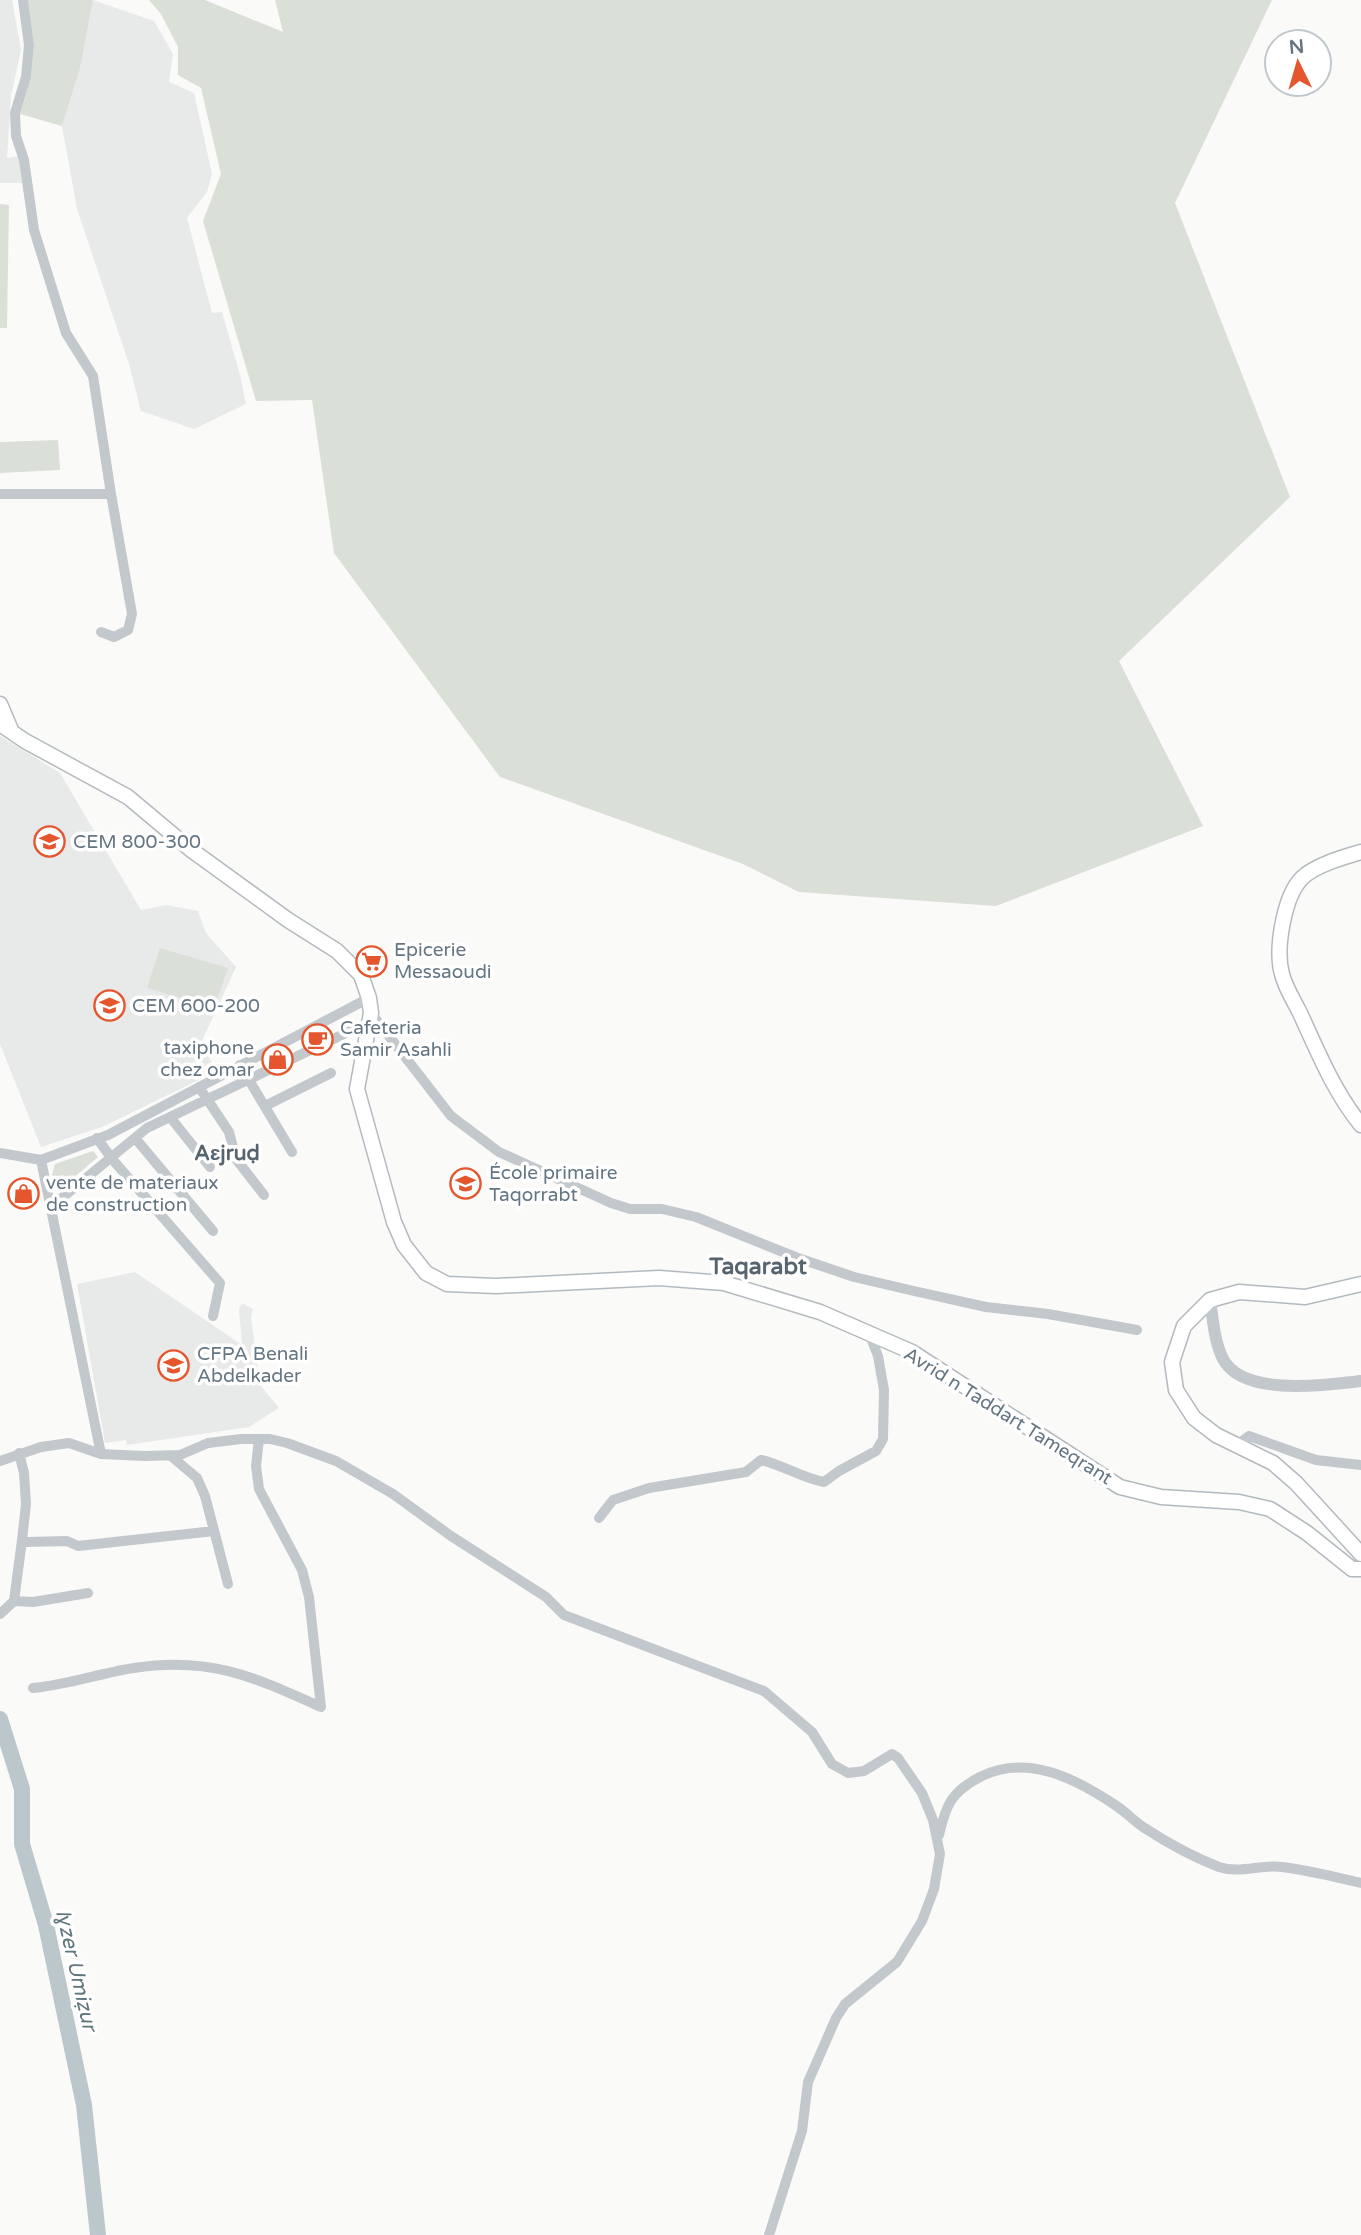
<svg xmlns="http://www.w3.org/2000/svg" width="1361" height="2235" viewBox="0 0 1361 2235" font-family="'Varela Round',sans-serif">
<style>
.built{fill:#e8e9e9}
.green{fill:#dadfd7}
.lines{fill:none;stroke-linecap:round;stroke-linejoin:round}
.river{stroke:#bbc7cb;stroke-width:16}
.secondary-casing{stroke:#b3babf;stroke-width:17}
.minor{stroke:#c3c8cc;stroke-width:10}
.tertiary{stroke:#c3c8cc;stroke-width:12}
.secondary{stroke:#fff;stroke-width:14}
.labels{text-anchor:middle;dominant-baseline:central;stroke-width:7;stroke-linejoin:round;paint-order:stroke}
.poi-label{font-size:19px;fill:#657683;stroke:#fff;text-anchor:start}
.street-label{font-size:19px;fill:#657683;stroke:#fff}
.neighbourhood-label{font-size:21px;font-weight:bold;fill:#57646e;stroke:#fff}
.water-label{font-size:21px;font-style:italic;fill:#60757c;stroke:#fff}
.quarter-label{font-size:23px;font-weight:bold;fill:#57646e;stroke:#fff}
</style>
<rect width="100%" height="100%" fill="#fafaf8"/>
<path class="built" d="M 0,0 L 12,0 L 21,50 L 11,96 L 7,158 L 21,156 L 22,183 L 0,183 Z
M 93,0 L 154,21 L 173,54 L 169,82 L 194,93 L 212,174 L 207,192 L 187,218 L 212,313 L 222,312 L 240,375 L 246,404 L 194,429 L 141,411 L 129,364 L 77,209 L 62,126 L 80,69 Z
M 0,736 L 60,773 L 141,910 L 166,905 L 198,911 L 206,933 L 236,967 L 201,1043 L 217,1071 L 102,1127 L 41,1147 L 0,1044 Z
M 135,1272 L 242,1345 L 239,1309 L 242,1303 L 253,1309 L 251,1317 L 260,1385 L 279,1408 L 249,1427 L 127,1445 L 126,1440 L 105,1443 L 77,1284 Z"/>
<path class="green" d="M 28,0 L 93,0 L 80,69 L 62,126 L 20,114 L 31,78 L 34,45 Z
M 149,0 L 205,0 L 283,32 L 275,0 L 1272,0 L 1175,203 L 1290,497 L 1119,661 L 1203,826 L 996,906 L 799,892 L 743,864 L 500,777 L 334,553 L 312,400 L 256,401 L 203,221 L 221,174 L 201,88 L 178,75 L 178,47 L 161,14 Z
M 0,204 L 9,205 L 7,328 L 0,328 Z
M 58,440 L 60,470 L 0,473 L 0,442 Z
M 160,948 L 228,968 L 214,1008 L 147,988 Z
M 93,1151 L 98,1157 L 65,1185 L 61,1185 L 52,1175 L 55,1164 Z"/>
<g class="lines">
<path class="river" d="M 0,1719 L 22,1789 L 22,1844 L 46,1925 L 84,2105 L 98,2235"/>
<defs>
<path id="secondary" d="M 0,704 L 11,730
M 0,724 L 25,741 L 128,797 L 190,849 L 288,920 L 337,951 L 361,975 L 369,998 L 371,1013 L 357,1089 L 394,1222 L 404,1245 L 426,1273 L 447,1284 L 496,1286 L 659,1278 L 724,1283 L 820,1312 L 912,1352 L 1120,1487 L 1161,1497 L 1239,1502 L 1270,1509 L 1307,1533 L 1352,1569 L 1361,1569
M 1361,852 C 1344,857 1315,865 1302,878 C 1284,896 1275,949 1282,974 C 1285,987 1294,1001 1300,1013 C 1318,1052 1334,1092 1361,1125
M 1361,1284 L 1305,1297 L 1239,1292 L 1210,1300 L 1184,1326 L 1172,1362 L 1176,1390 L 1194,1418 L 1216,1435 L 1273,1463 L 1296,1483 L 1361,1554"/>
</defs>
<use href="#secondary" class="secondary-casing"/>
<path class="minor" d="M 23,0 L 29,45 L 26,77 L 15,113 L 16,136 L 24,160 L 34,230 L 66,333 L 93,376 L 111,494 L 132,614 L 128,630 L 114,637 L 101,632
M 0,494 L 111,494
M 371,1013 L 451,1116 L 499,1152 L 611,1203 L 630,1209 L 662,1209 L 696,1217 L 798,1258 L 854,1277 L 914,1291 L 986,1307 L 1048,1314 L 1137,1330
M 240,1065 L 292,1152
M 199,1087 L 229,1132 L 236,1159 L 264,1195
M 265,1106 L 331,1073
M 170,1117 L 210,1167
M 97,1138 L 112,1159 L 220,1283 L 213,1316
M 135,1138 L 213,1231
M 0,1153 L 41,1160
M 41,1160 L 108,1135 L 369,998
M 41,1160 L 101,1454
M 52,1206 L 147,1128 L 369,1022
M 1237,1445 L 1249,1436 L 1316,1460 L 1361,1465
M 171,1456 L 197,1478 L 205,1496 L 228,1584
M 0,1461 L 41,1447 L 69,1443 L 101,1454 L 145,1456 L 180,1455 L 208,1443 L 241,1439 L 270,1439 L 287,1443 L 336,1461 L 393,1494 L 451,1536 L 546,1597 L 564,1615 L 764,1691 L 812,1732 L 832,1764 L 848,1773 L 864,1771 L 892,1754 L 898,1758 L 922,1793 L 933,1820 L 940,1854 L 934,1889 L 922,1921 L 897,1962 L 845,2004 L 836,2018 L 808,2082 L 802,2131 L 769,2235
M 599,1518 L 613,1500 L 649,1488 L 746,1472 L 761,1460 C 783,1465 802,1478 824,1482 L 839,1471 L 876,1451 L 883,1439 L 884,1390 L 878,1356 L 869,1333
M 22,1540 L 27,1542 L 67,1541 L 78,1546 L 214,1531
M 14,1601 L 33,1602 L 88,1593
M 0,1614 L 14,1601 L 22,1540 L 26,1504 L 24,1473 L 19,1453
M 33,1688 C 68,1685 100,1673 134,1668 C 210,1656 254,1677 321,1707 L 309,1597 L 302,1570 L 259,1489 L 256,1466 L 259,1439
M 939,1835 C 946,1805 951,1792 980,1777 C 1028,1753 1077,1779 1118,1807 C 1127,1813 1134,1821 1143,1827 C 1166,1842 1193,1857 1219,1867 C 1240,1874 1261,1864 1282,1867 C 1308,1870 1335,1877 1361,1883"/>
<path class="tertiary" d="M 1210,1300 C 1213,1319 1214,1341 1223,1359 C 1243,1397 1326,1385 1361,1381"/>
<use href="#secondary" class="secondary"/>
</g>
<defs>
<symbol id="school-ring" viewBox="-11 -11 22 22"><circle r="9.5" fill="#fff" stroke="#e4572e" stroke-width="1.5"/><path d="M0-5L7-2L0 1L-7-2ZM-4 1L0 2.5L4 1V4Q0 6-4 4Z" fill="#e4572e"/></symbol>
<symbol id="supermarket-ring" viewBox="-11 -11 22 22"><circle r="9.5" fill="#fff" stroke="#e4572e" stroke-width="1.5"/><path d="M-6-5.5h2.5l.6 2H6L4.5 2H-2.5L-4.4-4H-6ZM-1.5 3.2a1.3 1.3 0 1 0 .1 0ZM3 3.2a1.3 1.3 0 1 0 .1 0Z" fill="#e4572e"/></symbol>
<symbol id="cafe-ring" viewBox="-11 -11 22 22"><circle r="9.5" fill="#fff" stroke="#e4572e" stroke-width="1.5"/><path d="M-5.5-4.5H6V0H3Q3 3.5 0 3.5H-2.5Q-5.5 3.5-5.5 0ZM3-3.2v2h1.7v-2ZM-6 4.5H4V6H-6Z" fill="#e4572e"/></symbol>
<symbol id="shop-ring" viewBox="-11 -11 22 22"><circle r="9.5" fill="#fff" stroke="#e4572e" stroke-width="1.5"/><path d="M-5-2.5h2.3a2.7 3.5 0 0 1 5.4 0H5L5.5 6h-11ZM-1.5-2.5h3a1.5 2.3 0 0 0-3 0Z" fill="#e4572e"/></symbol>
<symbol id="university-ring" viewBox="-11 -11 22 22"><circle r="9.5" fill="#fff" stroke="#e4572e" stroke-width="1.5"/><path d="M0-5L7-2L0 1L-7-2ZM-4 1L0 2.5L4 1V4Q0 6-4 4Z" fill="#e4572e"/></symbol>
</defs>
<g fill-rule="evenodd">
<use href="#school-ring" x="32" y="824" width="35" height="35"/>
<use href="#supermarket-ring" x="354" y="944" width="35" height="35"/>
<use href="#school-ring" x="92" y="988" width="35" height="35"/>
<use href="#cafe-ring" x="300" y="1022" width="35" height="35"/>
<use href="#shop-ring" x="260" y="1042" width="35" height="35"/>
<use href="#school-ring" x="448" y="1166" width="35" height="35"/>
<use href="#shop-ring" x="6" y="1176" width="35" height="35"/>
<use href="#university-ring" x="156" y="1348" width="35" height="35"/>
</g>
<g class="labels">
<g class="poi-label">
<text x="73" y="842">CEM 800-300</text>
<text x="394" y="950">Epicerie<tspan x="394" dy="22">Messaoudi</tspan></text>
<text x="132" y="1006">CEM 600-200</text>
<text x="340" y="1028">Cafeteria<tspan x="340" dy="22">Samir Asahli</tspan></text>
<text x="254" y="1048" text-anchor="end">taxiphone<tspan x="254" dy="22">chez omar</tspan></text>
<text x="489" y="1173">École primaire<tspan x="489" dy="22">Taqorrabt</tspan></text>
<text x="46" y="1183">vente de materiaux<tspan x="46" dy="22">de construction</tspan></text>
<text x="197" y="1354">CFPA Benali<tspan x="197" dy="22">Abdelkader</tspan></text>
</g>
<g class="street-label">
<text transform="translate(1008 1416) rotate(32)">Avrid n Taddart Tameqrant</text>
</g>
<g class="neighbourhood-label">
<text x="227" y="1153">Aɛjruḍ</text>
</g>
<g class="water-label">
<text transform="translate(76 1970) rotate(77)">Iɣzer Umiẓur</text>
</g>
<g class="quarter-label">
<text x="758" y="1267">Taqarabt</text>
</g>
</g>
<g transform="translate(1298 63) rotate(355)"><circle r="33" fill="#ffffff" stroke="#c1c8cd" stroke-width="2"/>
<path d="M0-5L12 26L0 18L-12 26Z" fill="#e4572e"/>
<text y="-10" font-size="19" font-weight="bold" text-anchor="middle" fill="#657683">N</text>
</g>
</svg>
